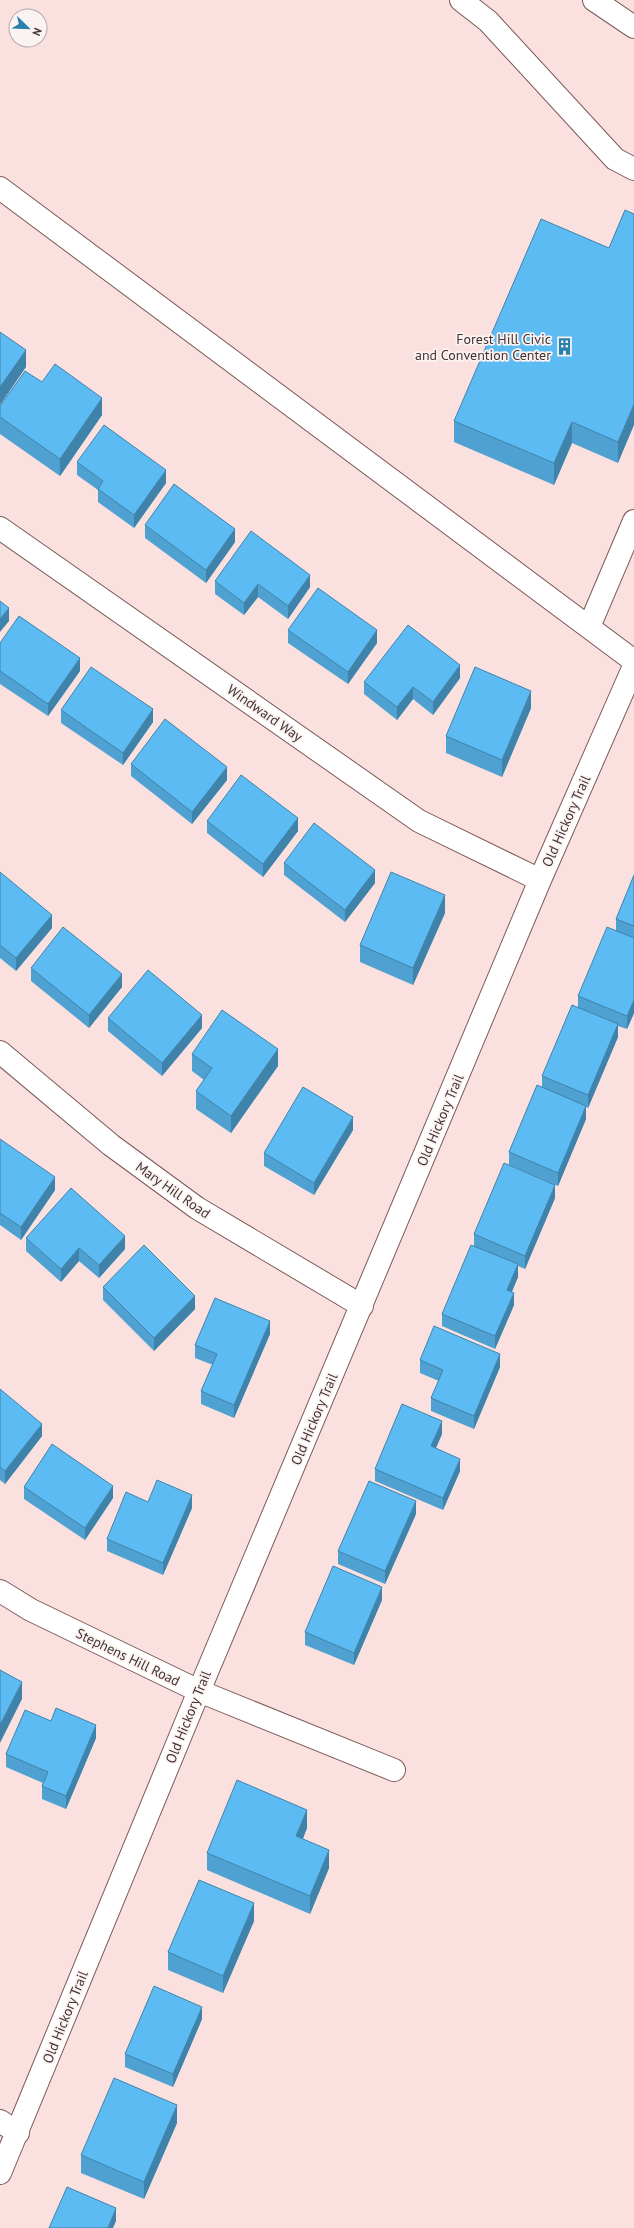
<svg xmlns="http://www.w3.org/2000/svg" width="634" height="2228" viewBox="0 0 634 2228" font-family="'PT Sans',sans-serif">
<style>
.lines{fill:none;stroke-linecap:round;stroke-linejoin:round}
.minor-casing{stroke:#7d5958;stroke-width:24}
.major-casing{stroke:#7d5958;stroke-width:24}
.minor{stroke:#fff;stroke-width:22}
.major{stroke:#fff;stroke-width:22}
.wall{fill:#4fa1d1}
.shaded-wall{fill:#4083aa}
.building{fill:#5cbbf3;stroke:#4083aa}
.labels{text-anchor:middle;dominant-baseline:central;stroke-width:3.5;stroke-linejoin:round;paint-order:stroke}
.poi-label{font-size:14px;fill:#443433;stroke:#fbf3f2;text-anchor:end}
.street-label{font-size:14px;fill:#443433;stroke:#fbf3f2}
</style>
<rect width="100%" height="100%" fill="#fae1df"/>
<g class="lines">
<defs>
<path id="minor" d="M 461,0 L 488,21 L 615,159 L 634,169
M 0,188 L 634,661
M 0,528 L 419,821 L 540,880
M 589,627 L 634,521
M 0,1052 L 111,1145 L 197,1208 L 362,1306
M 0,1591 L 31,1610 L 199,1691 L 394,1770
M 0,2121 L 18,2133
M 0,2173 L 199,1691 L 540,880 L 634,666"/>
<path id="major" d="M 594,0 L 634,27"/>
</defs>
<use href="#minor" class="minor-casing"/>
<use href="#major" class="major-casing"/>
<use href="#minor" class="minor"/>
<use href="#major" class="major"/>
</g>
<path class="wall" d="M 625,210 L 618,463 L 572,443 L 554,485 L 454,442 L 454,421 L 609,248 Z
M 42,382 L 102,415 L 60,476 L 0,434 L 0,406 Z
M 77,462 L 166,483 L 134,528 L 98,502 L 98,490 L 77,475 Z
M 145,525 L 235,542 L 206,583 L 145,538 Z
M 215,581 L 310,587 L 288,619 L 258,597 L 244,615 L 215,594 Z
M 288,630 L 377,643 L 348,684 L 288,643 Z
M 0,643 L 80,671 L 48,716 L 0,684 Z
M 460,678 L 433,715 L 413,699 L 397,720 L 364,694 L 364,682 Z
M 531,708 L 502,777 L 446,753 L 446,736 Z
M 61,710 L 153,722 L 123,765 L 61,723 Z
M 131,764 L 227,780 L 192,824 L 131,776 Z
M 207,821 L 298,831 L 263,877 L 207,833 Z
M 284,863 L 375,883 L 345,922 L 284,875 Z
M 0,872 L 52,928 L 16,971 L 0,958 Z
M 634,875 L 634,1013 L 627,1029 L 618,1026 L 618,1037 L 588,1108 L 586,1107 L 586,1119 L 558,1186 L 509,1165 L 509,1152 L 542,1087 L 542,1076 L 578,1007 L 578,996 L 616,930 L 616,919 Z
M 445,913 L 413,985 L 360,962 L 360,945 Z
M 31,968 L 122,987 L 89,1028 L 31,981 Z
M 108,1018 L 202,1028 L 162,1076 L 108,1031 Z
M 192,1054 L 278,1066 L 231,1133 L 196,1109 L 196,1091 L 204,1080 L 192,1071 Z
M 353,1130 L 314,1195 L 264,1166 L 264,1153 Z
M 0,1139 L 55,1190 L 21,1240 L 0,1225 Z
M 555,1198 L 525,1269 L 518,1266 L 518,1277 L 512,1292 L 514,1305 L 495,1349 L 442,1326 L 442,1314 L 474,1246 L 474,1234 Z
M 26,1238 L 125,1249 L 99,1278 L 79,1261 L 61,1282 L 26,1251 Z
M 103,1287 L 195,1309 L 154,1351 L 103,1300 Z
M 270,1334 L 234,1418 L 201,1404 L 201,1391 L 213,1365 L 195,1358 L 195,1345 Z
M 420,1360 L 500,1367 L 474,1429 L 431,1411 L 431,1398 L 439,1381 L 420,1373 Z
M 0,1389 L 42,1436 L 5,1484 L 0,1480 Z
M 442,1434 L 436,1448 L 460,1471 L 443,1510 L 375,1481 L 375,1469 Z
M 24,1487 L 113,1498 L 85,1540 L 24,1499 Z
M 148,1502 L 192,1508 L 163,1575 L 107,1551 L 107,1539 Z
M 416,1514 L 385,1584 L 338,1564 L 338,1551 Z
M 382,1600 L 354,1665 L 305,1645 L 305,1632 Z
M 51,1721 L 96,1738 L 66,1809 L 42,1799 L 42,1786 L 43,1783 L 6,1767 L 6,1754 Z
M 307,1828 L 303,1839 L 329,1868 L 310,1914 L 207,1870 L 207,1853 Z
M 254,1921 L 223,1993 L 168,1970 L 168,1952 Z
M 202,2019 L 173,2087 L 125,2067 L 125,2054 Z
M 177,2123 L 144,2199 L 81,2173 L 81,2155 Z"/>
<path class="shaded-wall" d="M 26,350 L 26,367 L 0,405 L 0,387 Z
M 102,398 L 102,415 L 60,476 L 60,459 Z
M 634,404 L 634,425 L 618,463 L 618,442 Z
M 572,422 L 572,443 L 554,485 L 554,463 Z
M 166,470 L 166,483 L 134,528 L 134,515 Z
M 235,529 L 235,542 L 206,583 L 206,570 Z
M 310,575 L 310,587 L 288,619 L 288,606 Z
M 258,584 L 258,597 L 244,615 L 244,603 Z
M 9,608 L 9,621 L 0,632 L 0,619 Z
M 377,630 L 377,643 L 348,684 L 348,672 Z
M 80,658 L 80,671 L 48,716 L 48,704 Z
M 460,665 L 460,678 L 433,715 L 433,702 Z
M 413,687 L 413,699 L 397,720 L 397,707 Z
M 531,691 L 531,708 L 502,777 L 502,760 Z
M 153,709 L 153,722 L 123,765 L 123,753 Z
M 227,767 L 227,780 L 192,824 L 192,812 Z
M 298,818 L 298,831 L 263,877 L 263,864 Z
M 375,870 L 375,883 L 345,922 L 345,910 Z
M 445,895 L 445,913 L 413,985 L 413,968 Z
M 52,915 L 52,928 L 16,971 L 16,958 Z
M 122,974 L 122,987 L 89,1028 L 89,1015 Z
M 634,1000 L 634,1013 L 627,1029 L 627,1016 Z
M 202,1015 L 202,1028 L 162,1076 L 162,1063 Z
M 618,1024 L 618,1037 L 588,1108 L 588,1095 Z
M 278,1049 L 278,1066 L 231,1133 L 231,1116 Z
M 586,1106 L 586,1119 L 558,1186 L 558,1173 Z
M 353,1117 L 353,1130 L 314,1195 L 314,1183 Z
M 55,1177 L 55,1190 L 21,1240 L 21,1227 Z
M 555,1185 L 555,1198 L 525,1269 L 525,1256 Z
M 125,1236 L 125,1249 L 99,1278 L 99,1265 Z
M 79,1248 L 79,1261 L 61,1282 L 61,1269 Z
M 518,1264 L 518,1277 L 507,1302 L 507,1290 Z
M 514,1293 L 514,1305 L 495,1349 L 495,1336 Z
M 195,1296 L 195,1309 L 154,1351 L 154,1338 Z
M 270,1321 L 270,1334 L 234,1418 L 234,1405 Z
M 500,1354 L 500,1367 L 474,1429 L 474,1416 Z
M 442,1421 L 442,1434 L 431,1459 L 431,1446 Z
M 42,1424 L 42,1436 L 5,1484 L 5,1471 Z
M 460,1459 L 460,1471 L 443,1510 L 443,1498 Z
M 113,1486 L 113,1498 L 85,1540 L 85,1528 Z
M 192,1495 L 192,1508 L 163,1575 L 163,1563 Z
M 416,1501 L 416,1514 L 385,1584 L 385,1571 Z
M 382,1587 L 382,1600 L 354,1665 L 354,1653 Z
M 22,1682 L 22,1699 L 0,1743 L 0,1725 Z
M 96,1725 L 96,1738 L 66,1809 L 66,1796 Z
M 307,1810 L 307,1828 L 296,1854 L 296,1836 Z
M 329,1850 L 329,1868 L 310,1914 L 310,1896 Z
M 254,1903 L 254,1921 L 223,1993 L 223,1976 Z
M 202,2007 L 202,2019 L 173,2087 L 173,2074 Z
M 177,2105 L 177,2123 L 144,2199 L 144,2182 Z
M 116,2208 L 116,2221 L 113,2228 L 108,2228 Z"/>
<path class="building" d="M 625,210 L 634,214 L 634,404 L 618,442 L 572,422 L 554,463 L 454,421 L 541,219 L 609,248 Z
M 0,332 L 26,350 L 0,387 Z
M 55,364 L 102,398 L 60,459 L 0,417 L 0,406 L 25,371 L 42,382 Z
M 104,425 L 166,470 L 134,515 L 98,489 L 103,481 L 77,462 Z
M 174,484 L 235,529 L 206,570 L 145,525 Z
M 251,531 L 310,575 L 288,606 L 258,584 L 244,603 L 215,581 Z
M 318,588 L 377,630 L 348,672 L 288,630 Z
M 0,601 L 9,608 L 0,619 Z
M 19,616 L 80,658 L 48,704 L 0,671 L 0,643 Z
M 408,625 L 460,665 L 433,702 L 413,687 L 397,707 L 364,682 Z
M 91,667 L 153,709 L 123,753 L 61,710 Z
M 475,667 L 531,691 L 502,760 L 446,736 Z
M 165,719 L 227,767 L 192,812 L 131,764 Z
M 241,775 L 298,818 L 263,864 L 207,821 Z
M 314,823 L 375,870 L 345,910 L 284,863 Z
M 0,872 L 52,915 L 16,958 L 0,945 Z
M 391,872 L 445,895 L 413,968 L 360,945 Z
M 634,875 L 634,926 L 616,919 Z
M 63,927 L 122,974 L 89,1015 L 31,968 Z
M 607,927 L 634,938 L 634,1000 L 627,1016 L 578,996 Z
M 148,970 L 202,1015 L 162,1063 L 108,1018 Z
M 572,1005 L 618,1024 L 588,1095 L 542,1076 Z
M 222,1010 L 278,1049 L 231,1116 L 196,1091 L 212,1068 L 192,1054 Z
M 537,1085 L 586,1106 L 558,1173 L 509,1152 Z
M 303,1087 L 353,1117 L 314,1183 L 264,1153 Z
M 0,1139 L 55,1177 L 21,1227 L 0,1213 Z
M 504,1163 L 555,1185 L 525,1256 L 474,1234 Z
M 71,1188 L 125,1236 L 99,1265 L 79,1248 L 61,1269 L 26,1238 Z
M 144,1245 L 195,1296 L 154,1338 L 103,1287 Z
M 471,1245 L 518,1264 L 507,1290 L 514,1293 L 495,1336 L 442,1314 Z
M 215,1298 L 270,1321 L 234,1405 L 201,1391 L 217,1354 L 195,1345 Z
M 434,1326 L 500,1354 L 474,1416 L 431,1398 L 443,1370 L 420,1360 Z
M 0,1389 L 42,1424 L 5,1471 L 0,1467 Z
M 402,1404 L 442,1421 L 431,1446 L 460,1459 L 443,1498 L 375,1469 Z
M 52,1444 L 113,1486 L 85,1528 L 24,1487 Z
M 157,1480 L 192,1495 L 163,1563 L 107,1539 L 126,1492 L 148,1502 Z
M 369,1481 L 416,1501 L 385,1571 L 338,1551 Z
M 333,1566 L 382,1587 L 354,1653 L 305,1632 Z
M 0,1670 L 22,1682 L 0,1725 Z
M 56,1708 L 96,1725 L 66,1796 L 42,1786 L 48,1772 L 6,1754 L 25,1710 L 51,1721 Z
M 237,1780 L 307,1810 L 296,1836 L 329,1850 L 310,1896 L 207,1853 Z
M 199,1880 L 254,1903 L 223,1976 L 168,1952 Z
M 154,1986 L 202,2007 L 173,2074 L 125,2054 Z
M 114,2078 L 177,2105 L 144,2182 L 81,2155 Z
M 67,2187 L 116,2208 L 108,2228 L 49,2228 Z"/>
<defs>
<symbol id="building-bare" viewBox="-9 -9 18 18"><path d="M-4-6H4V6H1V3H-1V6H-4ZM-2.5-4.3h1.7v1.8h-1.7ZM.8-4.3h1.7v1.8H.8ZM-2.5-1h1.7V.8h-1.7ZM.8-1h1.7V.8H.8Z" fill="#2880af" stroke="#fbf3f2" stroke-width="2.5" paint-order="stroke"/></symbol>
</defs>
<g fill-rule="evenodd">
<use href="#building-bare" x="552" y="334" width="25" height="25"/>
</g>
<g class="labels">
<g class="poi-label">
<text x="551" y="339">Forest Hill Civic<tspan x="551" dy="16">and Convention Center</tspan></text>
</g>
<g class="street-label">
<text transform="translate(265 713) rotate(35)">Windward Way</text>
<text transform="translate(566 821) rotate(-66)">Old Hickory Trail</text>
<text transform="translate(440 1120) rotate(-67)">Old Hickory Trail</text>
<text transform="translate(173 1190) rotate(35)">Mary Hill Road</text>
<text transform="translate(314 1419) rotate(-67)">Old Hickory Trail</text>
<text transform="translate(128 1657) rotate(26)">Stephens Hill Road</text>
<text transform="translate(188 1717) rotate(-68)">Old Hickory Trail</text>
<text transform="translate(65 2017) rotate(-68)">Old Hickory Trail</text>
</g>
</g>
<g transform="translate(28 28) rotate(113)"><circle r="19" fill="#fbf3f2" stroke="#b2a7a6"/>
<path d="M0-3L7 15L0 10L-7 15Z" fill="#2880af"/>
<text y="-6" font-size="11" font-weight="bold" text-anchor="middle" fill="#443433">N</text>
</g>
</svg>
